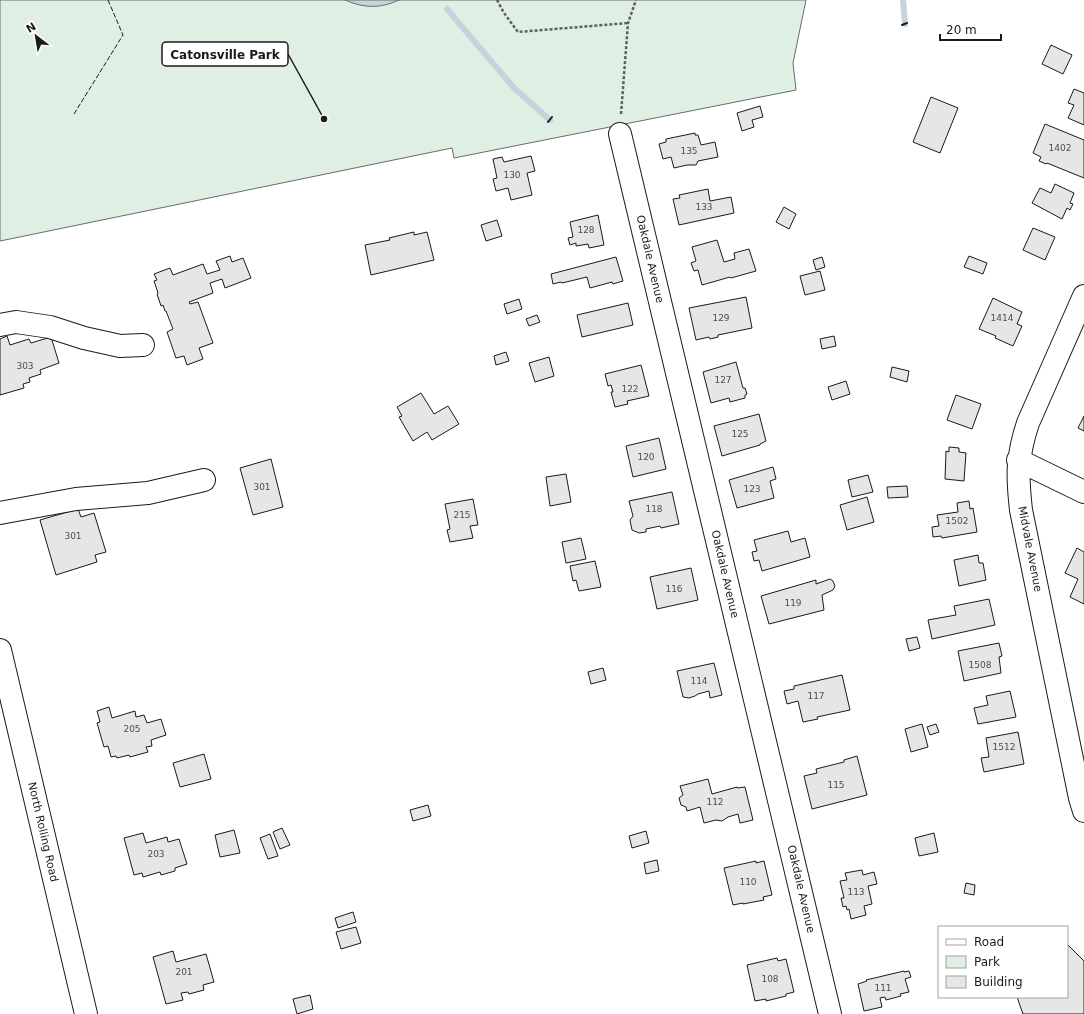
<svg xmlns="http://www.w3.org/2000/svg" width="1084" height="1014" viewBox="0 0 1084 1014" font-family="'DejaVu Sans',sans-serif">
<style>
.green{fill:#e0efe3;stroke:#6a6a6a}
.water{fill:#c6d2dc;stroke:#6a6a6a}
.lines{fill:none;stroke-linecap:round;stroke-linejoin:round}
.stream{stroke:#c6d2dc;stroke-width:6}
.building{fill:#e6e6e6;stroke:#1a1a1a}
.minor-casing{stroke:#1a1a1a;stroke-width:24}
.major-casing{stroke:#1a1a1a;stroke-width:24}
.path{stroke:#5f5f5f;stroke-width:2.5;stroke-dasharray:3 2;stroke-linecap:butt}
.minor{stroke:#fff;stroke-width:22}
.major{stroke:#fff;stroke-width:22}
.fence{stroke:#1a1a1a;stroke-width:1;stroke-dasharray:5 2;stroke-linecap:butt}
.wall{stroke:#1a1a1a;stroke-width:2}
.labels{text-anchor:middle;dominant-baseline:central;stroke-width:3;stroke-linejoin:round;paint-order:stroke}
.number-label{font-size:9px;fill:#4d4d4d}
.street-label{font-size:11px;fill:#1a1a1a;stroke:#fff}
.leader{fill:none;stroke:#1a1a1a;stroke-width:1.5}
.callout-dot{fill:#1a1a1a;stroke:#fff;stroke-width:1.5}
.callout{fill:#fff;stroke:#1a1a1a;stroke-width:1.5}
.callout-label{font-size:12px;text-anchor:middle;font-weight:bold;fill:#1a1a1a}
</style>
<rect width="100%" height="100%" fill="#fff"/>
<path class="green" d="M 0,0 L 806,0 L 793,63 L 796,90 L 454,158 L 452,148 L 0,241 Z"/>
<path class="water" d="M 345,0 L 399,0 C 379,9 364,8 345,0 Z"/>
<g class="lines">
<path class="stream" d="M 903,0 L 905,24
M 447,9 L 514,88 L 550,120"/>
</g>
<path class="building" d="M 1051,45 L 1072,55 L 1063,74 L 1042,64 Z
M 1074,89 L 1084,93 L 1084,125 L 1068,118 L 1074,105 L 1068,103 Z
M 931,97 L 958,108 L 940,153 L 913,142 Z
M 760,106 L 763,117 L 752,120 L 754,127 L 742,131 L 737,113 Z
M 1045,124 L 1084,140 L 1084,178 L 1047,163 L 1046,164 L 1039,161 L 1041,157 L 1033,153 Z
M 695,133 L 695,135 L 698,135 L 701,145 L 715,142 L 718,157 L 698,161 L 696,165 L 687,165 L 674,168 L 671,157 L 663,159 L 659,144 L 666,142 L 666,139 Z
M 531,156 L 535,171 L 527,173 L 532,195 L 511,200 L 508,188 L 496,191 L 493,179 L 497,178 L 493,159 L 502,157 L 504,162 Z
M 1055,184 L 1074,193 L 1070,203 L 1073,204 L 1070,210 L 1067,208 L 1062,219 L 1032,203 L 1040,188 L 1051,193 Z
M 708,189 L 710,201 L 731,197 L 734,213 L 679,225 L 673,199 L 680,198 L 679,195 Z
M 784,207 L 796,214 L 789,229 L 776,222 Z
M 598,215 L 604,245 L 589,248 L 588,244 L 576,246 L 576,243 L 570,245 L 568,238 L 573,237 L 570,222 Z
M 497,220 L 502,236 L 486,241 L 481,225 Z
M 1033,228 L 1055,237 L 1045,260 L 1023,250 Z
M 414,232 L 414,235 L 427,232 L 434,260 L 371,275 L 365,245 L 390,240 L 389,238 Z
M 717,240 L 724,262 L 735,259 L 734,253 L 749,249 L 756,271 L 731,278 L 730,277 L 702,285 L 698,270 L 694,271 L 691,263 L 696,261 L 692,247 Z
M 230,256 L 232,262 L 243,258 L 251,278 L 225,288 L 222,279 L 210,283 L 213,293 L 189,302 L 190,304 L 198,302 L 213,343 L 199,348 L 203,359 L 187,365 L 184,356 L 176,358 L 167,332 L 173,329 L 166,311 L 165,311 L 163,305 L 161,306 L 157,294 L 158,293 L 154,281 L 157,280 L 154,274 L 170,268 L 173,275 L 203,264 L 207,274 L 220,270 L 216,261 Z
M 969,256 L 987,263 L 983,274 L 964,267 Z
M 616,257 L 623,281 L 613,284 L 612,282 L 590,288 L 587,277 L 562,283 L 561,282 L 553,284 L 551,274 Z
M 822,257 L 825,267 L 816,270 L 813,260 Z
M 820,271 L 825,290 L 805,295 L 800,276 Z
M 746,297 L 752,328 L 718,335 L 718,337 L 710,339 L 709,337 L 696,340 L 689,308 Z
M 993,298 L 1022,312 L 1017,324 L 1022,326 L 1013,346 L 995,338 L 996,336 L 979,329 Z
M 519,299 L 522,309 L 507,314 L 504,304 Z
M 628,303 L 633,325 L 582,337 L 577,315 Z
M 537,315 L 540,322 L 529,326 L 526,319 Z
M 7,336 L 10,345 L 29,339 L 31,343 L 51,337 L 59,363 L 40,370 L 41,374 L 29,378 L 30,382 L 23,384 L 24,388 L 0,395 L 0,339 Z
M 834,336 L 836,346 L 822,349 L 820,339 Z
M 506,352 L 509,361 L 496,365 L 494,356 Z
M 549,357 L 554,376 L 535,382 L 529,363 Z
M 736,362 L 743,388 L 745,388 L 747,394 L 745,395 L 745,398 L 730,402 L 729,398 L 711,403 L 703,372 Z
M 641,365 L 649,396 L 627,401 L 628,404 L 615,407 L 611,392 L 613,392 L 611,385 L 608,386 L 605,374 Z
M 892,367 L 909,371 L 907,382 L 890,377 Z
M 846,381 L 850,394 L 832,400 L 828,387 Z
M 421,393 L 434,414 L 448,406 L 459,424 L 432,440 L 427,432 L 413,441 L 399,417 L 402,416 L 397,407 Z
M 956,395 L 981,404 L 972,429 L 947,420 Z
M 759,414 L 766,441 L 760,444 L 760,445 L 722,456 L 714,426 Z
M 1084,416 L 1084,431 L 1078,428 Z
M 659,438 L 666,469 L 633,477 L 626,446 Z
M 949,447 L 959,448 L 959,452 L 966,453 L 964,481 L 945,479 L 946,451 L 949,452 Z
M 271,459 L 283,507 L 253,515 L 240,468 Z
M 773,467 L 776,479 L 770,481 L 774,498 L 737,508 L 729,480 Z
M 566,474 L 571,502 L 550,506 L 546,477 Z
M 868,475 L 873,492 L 852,497 L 848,480 Z
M 907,486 L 908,497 L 888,498 L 887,487 Z
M 672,492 L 679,524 L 661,528 L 660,526 L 646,529 L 646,532 L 639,533 L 632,530 L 630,520 L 633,516 L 629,501 Z
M 867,497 L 874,522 L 847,530 L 840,505 Z
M 473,499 L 478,525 L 470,526 L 473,538 L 450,542 L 447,530 L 450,529 L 445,504 Z
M 969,501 L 970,509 L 973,508 L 977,532 L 942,538 L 941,536 L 933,537 L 932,527 L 939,526 L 937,515 L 958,512 L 957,503 Z
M 78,509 L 81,517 L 94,513 L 106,552 L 95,555 L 97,562 L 56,575 L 40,520 Z
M 788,531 L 791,542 L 805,538 L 810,557 L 762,571 L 759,560 L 754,561 L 752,552 L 757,551 L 754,540 Z
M 581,538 L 586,559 L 566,563 L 562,542 Z
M 1077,548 L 1084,552 L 1084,604 L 1070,597 L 1078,579 L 1065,573 Z
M 978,555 L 979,563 L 983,563 L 986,580 L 959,586 L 954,560 Z
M 595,561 L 601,587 L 579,591 L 576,580 L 573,581 L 570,566 Z
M 691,568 L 698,600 L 657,609 L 650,577 Z
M 830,579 L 833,581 L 835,586 L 833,590 L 822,595 L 824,610 L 769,624 L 761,596 L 816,580 L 816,584 Z
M 989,599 L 995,625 L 932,639 L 928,620 L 956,615 L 954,606 Z
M 917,637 L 920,648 L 909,651 L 906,639 Z
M 999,643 L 1002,656 L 999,657 L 1001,673 L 964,681 L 958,651 Z
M 714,663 L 722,695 L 710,698 L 709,691 L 698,694 L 695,696 L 689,698 L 683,697 L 677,671 Z
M 603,668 L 606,680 L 591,684 L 588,672 Z
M 842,675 L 850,710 L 817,717 L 818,719 L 803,722 L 798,701 L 787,704 L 784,691 L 794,689 L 794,686 Z
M 1010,691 L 1016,717 L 978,724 L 974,708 L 988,705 L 986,696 Z
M 109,707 L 112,718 L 135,711 L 136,717 L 144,715 L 147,723 L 161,719 L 166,735 L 151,740 L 152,746 L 146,747 L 148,752 L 130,757 L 129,755 L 117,758 L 116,756 L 111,757 L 108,746 L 104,747 L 97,723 L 100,722 L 97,711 Z
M 922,724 L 928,747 L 911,752 L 905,729 Z
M 936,724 L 939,732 L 930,735 L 927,727 Z
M 1018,732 L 1024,764 L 984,772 L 981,758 L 989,757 L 986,738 Z
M 204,754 L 211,779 L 180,787 L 173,763 Z
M 857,756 L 867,795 L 812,809 L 804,776 L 817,773 L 816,769 L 844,762 L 844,760 Z
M 708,779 L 712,794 L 737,787 L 737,788 L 745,787 L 753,820 L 740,823 L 738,814 L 728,817 L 722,821 L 716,820 L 704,823 L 700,807 L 687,811 L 686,807 L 681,805 L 679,798 L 683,795 L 680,786 Z
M 428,805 L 431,816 L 413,821 L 410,810 Z
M 282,828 L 290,845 L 280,849 L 273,832 Z
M 234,830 L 240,853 L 220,857 L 215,835 Z
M 646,831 L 649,843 L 632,848 L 629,836 Z
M 143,833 L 146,843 L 167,837 L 168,842 L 179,839 L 187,864 L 175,868 L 175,871 L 161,875 L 160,872 L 143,877 L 142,873 L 134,875 L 124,838 Z
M 934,833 L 938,852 L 919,856 L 915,838 Z
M 270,834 L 278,856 L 268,859 L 260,838 Z
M 657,860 L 659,871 L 646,874 L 644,863 Z
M 756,861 L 756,863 L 764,861 L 772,895 L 763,897 L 764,900 L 743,904 L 743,903 L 733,905 L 724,868 Z
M 862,870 L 863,875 L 874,872 L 877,884 L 868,886 L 872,904 L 864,906 L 866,915 L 851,919 L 849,909 L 847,910 L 846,906 L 843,907 L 841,898 L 844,898 L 840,881 L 847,880 L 845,873 Z
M 966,883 L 975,885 L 974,895 L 964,893 Z
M 353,912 L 356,922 L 338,928 L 335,918 Z
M 356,927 L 361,943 L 341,949 L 336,932 Z
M 1067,944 L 1084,961 L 1084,1014 L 1023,1014 L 1017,997 L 1067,997 Z
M 173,951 L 176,962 L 206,954 L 214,982 L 203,985 L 204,990 L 189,994 L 188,992 L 181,993 L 183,1000 L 166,1004 L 153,957 Z
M 777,958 L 778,961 L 786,959 L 794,992 L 786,994 L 786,996 L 766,1001 L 766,999 L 755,1001 L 747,965 Z
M 904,971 L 904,972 L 909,971 L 911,977 L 905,979 L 909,992 L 900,994 L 901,996 L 886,1000 L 885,997 L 880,998 L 882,1007 L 864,1011 L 858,984 L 867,981 L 866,980 Z
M 310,995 L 313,1009 L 297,1014 L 293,999 Z"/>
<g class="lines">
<defs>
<path id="minor" d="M 620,134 L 830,1014
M 1084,296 L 1028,423 C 1017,456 1017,475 1021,510 L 1080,798 L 1084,811
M 0,325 L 16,322 L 50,327 L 84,338 L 120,346 L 143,345
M 1018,460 L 1084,492
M 0,513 L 76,499 L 148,493 L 204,480"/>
<path id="major" d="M 0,650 L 86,1014"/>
</defs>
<use href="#minor" class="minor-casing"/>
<use href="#major" class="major-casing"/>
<path class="path" d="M 497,0 L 504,13 L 518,32 L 628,23
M 621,114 L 628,23 L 636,0"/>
<use href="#minor" class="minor"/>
<use href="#major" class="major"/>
<path class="fence" d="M 74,114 L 123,35 L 108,0"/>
<path class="wall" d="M 902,25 L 907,23
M 548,122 L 552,117"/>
</g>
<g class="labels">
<g class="number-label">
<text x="1060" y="148">1402</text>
<text x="689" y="151">135</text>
<text x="512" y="175">130</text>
<text x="704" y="207">133</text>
<text x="586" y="230">128</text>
<text x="721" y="318">129</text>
<text x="1002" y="318">1414</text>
<text x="25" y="366">303</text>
<text x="723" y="380">127</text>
<text x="630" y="389">122</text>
<text x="740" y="434">125</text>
<text x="646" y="457">120</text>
<text x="262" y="487">301</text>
<text x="752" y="489">123</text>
<text x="654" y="509">118</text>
<text x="462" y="515">215</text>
<text x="957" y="521">1502</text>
<text x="73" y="536">301</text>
<text x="674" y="589">116</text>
<text x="793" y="603">119</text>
<text x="980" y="665">1508</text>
<text x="699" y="681">114</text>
<text x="816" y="696">117</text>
<text x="132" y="729">205</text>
<text x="1004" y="747">1512</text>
<text x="836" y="785">115</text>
<text x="715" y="802">112</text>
<text x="156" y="854">203</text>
<text x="748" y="882">110</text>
<text x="856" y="892">113</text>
<text x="184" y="972">201</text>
<text x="770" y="979">108</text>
<text x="883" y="988">111</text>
</g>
<g class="street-label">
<text transform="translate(650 259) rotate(77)">Oakdale Avenue</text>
<text transform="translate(1030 549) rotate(79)">Midvale Avenue</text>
<text transform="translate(725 574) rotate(77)">Oakdale Avenue</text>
<text transform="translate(43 832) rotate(77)">North Rolling Road</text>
<text transform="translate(801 889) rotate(77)">Oakdale Avenue</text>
</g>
</g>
<path class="leader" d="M324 119L288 54"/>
<circle class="callout-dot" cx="324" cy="119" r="4"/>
<rect class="callout" x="162" y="42" width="126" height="24" rx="4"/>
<g class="callout-label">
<text x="225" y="59">Catonsville Park</text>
</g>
<rect x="938" y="926" width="130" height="72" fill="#ffffff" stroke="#a3a3a3"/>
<rect x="946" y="939" width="20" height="6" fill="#ffffff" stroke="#a3a3a3"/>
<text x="974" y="946" font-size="12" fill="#1a1a1a">Road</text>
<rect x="946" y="956" width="20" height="12" fill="#e0efe3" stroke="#a3a3a3"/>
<text x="974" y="966" font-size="12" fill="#1a1a1a">Park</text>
<rect x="946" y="976" width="20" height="12" fill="#e6e6e6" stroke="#a3a3a3"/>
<text x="974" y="986" font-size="12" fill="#1a1a1a">Building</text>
<g transform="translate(36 36) rotate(329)" stroke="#ffffff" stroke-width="3" paint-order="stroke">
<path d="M0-3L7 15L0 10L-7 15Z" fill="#1a1a1a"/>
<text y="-6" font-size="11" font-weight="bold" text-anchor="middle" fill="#1a1a1a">N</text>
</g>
<path d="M940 34v6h61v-6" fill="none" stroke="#1a1a1a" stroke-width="2"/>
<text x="946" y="34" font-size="12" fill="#1a1a1a" stroke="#ffffff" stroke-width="3" paint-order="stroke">20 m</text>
</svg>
